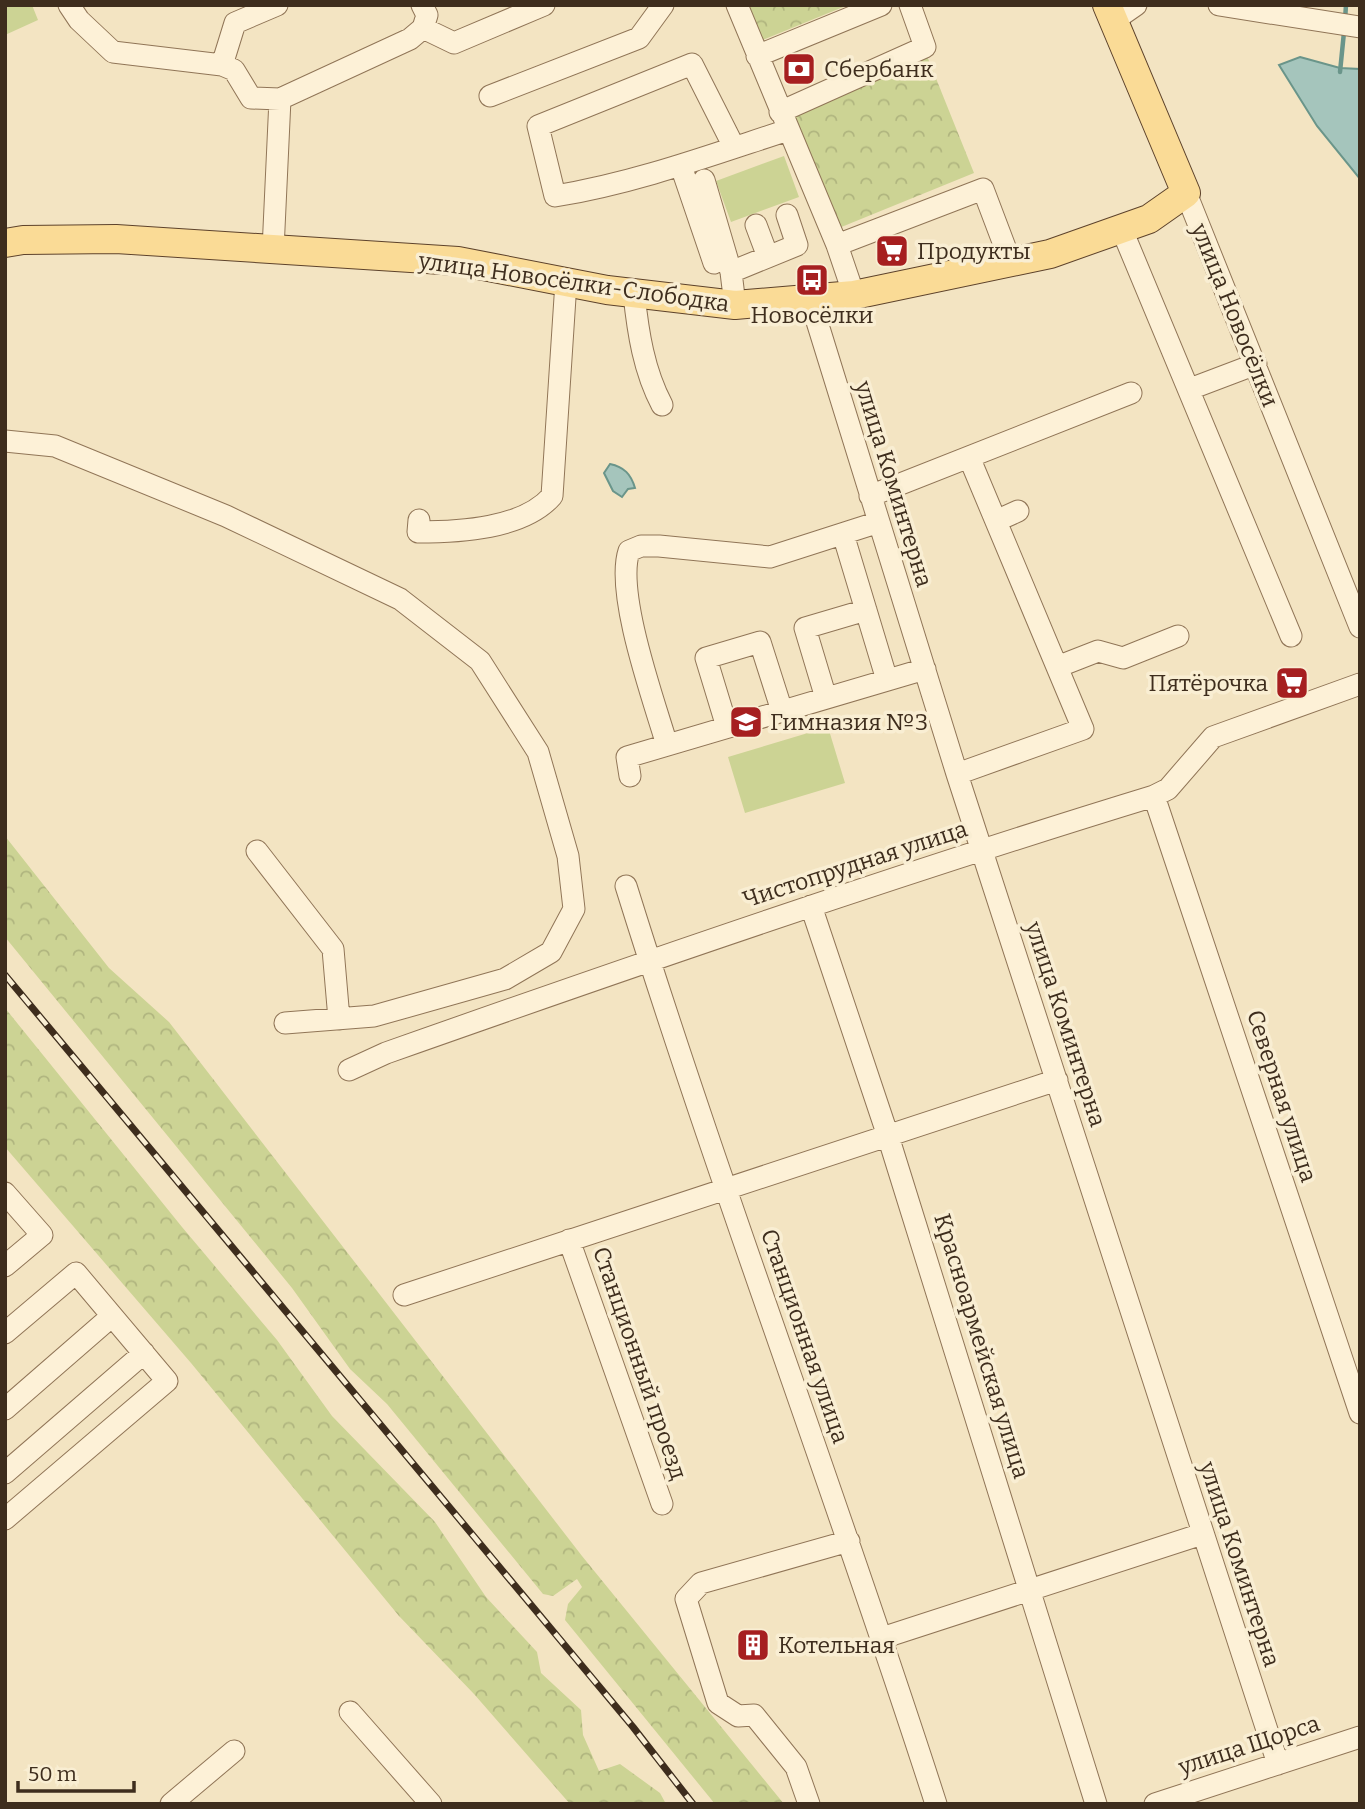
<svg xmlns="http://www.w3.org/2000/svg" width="1365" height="1809" viewBox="0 0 1365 1809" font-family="Bitter,serif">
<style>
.forest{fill:url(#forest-crowns)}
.garden{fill:#ccd394}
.water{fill:#a5c5bc;stroke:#6a958a;stroke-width:2}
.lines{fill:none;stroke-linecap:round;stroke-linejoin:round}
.stream{stroke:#6a958a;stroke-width:4.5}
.minor-casing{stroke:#907557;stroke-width:23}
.major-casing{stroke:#5d422b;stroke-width:30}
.minor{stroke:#fdf1d7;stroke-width:21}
.major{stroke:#fadb96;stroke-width:28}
.rail-casing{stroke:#3e2d1d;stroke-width:7}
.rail{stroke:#f9eed3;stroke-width:4.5;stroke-dasharray:13;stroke-linecap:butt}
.labels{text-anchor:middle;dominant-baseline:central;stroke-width:7;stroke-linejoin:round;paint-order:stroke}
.poi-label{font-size:23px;fill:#3e2d1d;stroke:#f9eed3;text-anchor:start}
.street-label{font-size:23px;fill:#3e2d1d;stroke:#f9eed3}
</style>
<defs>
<pattern id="forest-crowns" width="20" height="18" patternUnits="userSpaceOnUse" patternTransform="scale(1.75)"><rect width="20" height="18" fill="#ccd394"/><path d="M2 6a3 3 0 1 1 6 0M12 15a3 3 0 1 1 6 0" fill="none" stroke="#b0b57f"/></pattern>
</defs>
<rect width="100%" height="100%" fill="#f3e4c2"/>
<path class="forest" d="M 746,5 L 848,5 L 760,41 Z
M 927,56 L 974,173 L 834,230 L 787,113 Z
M 5,836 L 109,968 L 169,1022 L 582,1556 L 784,1804 L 715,1804 L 565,1620 L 568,1604 L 582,1587 L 577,1579 L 553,1596 L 543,1594 L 387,1404 L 350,1369 L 292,1288 L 5,937 Z
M 5,1008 L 182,1227 L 277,1340 L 332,1416 L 435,1522 L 486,1597 L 537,1652 L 541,1673 L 581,1710 L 583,1735 L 599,1771 L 620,1764 L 660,1793 L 666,1804 L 570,1804 L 474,1694 L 399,1616 L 191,1363 L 5,1147 Z"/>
<path class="garden" d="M 5,5 L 32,5 L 38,20 L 5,35 Z
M 784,156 L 799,197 L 731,222 L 716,181 Z
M 828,727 L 845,783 L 745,813 L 728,757 Z"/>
<path class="water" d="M 1300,57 L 1340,68 L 1360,69 L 1360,179 L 1317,126 L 1279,65 Z
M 610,464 C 624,467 631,474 635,488 L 628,489 L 622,497 L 613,491 L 604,473 Z"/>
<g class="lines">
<path class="stream" d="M 1345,20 L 1346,5
M 1340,72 L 1344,32"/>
<defs>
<path id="minor" d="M 69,5 L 79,20 L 113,52 L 222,65 L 234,70 L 251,98 L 280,99
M 737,5 L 837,245 L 854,295
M 1219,5 L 1360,27
M 1113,21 L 1136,5
M 423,28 L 454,43 L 544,5
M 757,56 L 881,5
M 222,65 L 235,23 L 277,5
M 490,96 L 639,38 L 663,5
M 780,112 L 925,47 L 910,5
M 734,147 L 692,64 L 538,126 L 555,196 C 635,183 711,155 788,130
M 681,166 L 714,263
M 704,180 L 731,272 L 735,305
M 1186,193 L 1360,627
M 756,225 L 768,257
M 1122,230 L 1291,636
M 837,245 L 983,189 L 1011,263
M 273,250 L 280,99 L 410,39 L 423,28 L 427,15 L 422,5
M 731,272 L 797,245 L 787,215
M 634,294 C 638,333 644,371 662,405
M 810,299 L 957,774 L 1278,1764
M 1190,389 L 1256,364
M 5,441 L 55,446 L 226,516 L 400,599 L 480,661 L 538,752 L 568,856 L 574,909 L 551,952 L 505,979 L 374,1016 L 285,1023
M 870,496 L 1131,393
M 419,520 L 418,532 C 459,532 523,529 552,496 L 566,282
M 996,521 L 1018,511
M 843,534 L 887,680
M 1057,667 L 1098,651 L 1123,658 L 1178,636
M 826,698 L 805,628 L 866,610
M 727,727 L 706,658 L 760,642 L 782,711
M 667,745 C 654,701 615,593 629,551 L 641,546 L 659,546 L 770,557 L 879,522
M 957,774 L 1083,729 L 969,457
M 630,776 L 627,757 L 925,669
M 1154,796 L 1360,1413
M 257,851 L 333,949 L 339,1019
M 626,886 C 722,1194 837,1496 936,1804
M 811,906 L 888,1136 L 1096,1804
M 349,1070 L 386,1053 C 641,963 896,875 1154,796 L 1168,789 L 1213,737 L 1360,684
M 5,1193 L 42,1235 L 5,1266
M 569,1240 L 662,1504
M 404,1295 L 1057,1080
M 5,1333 L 76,1273 L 167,1381 L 5,1519
M 5,1409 L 112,1316
M 5,1473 L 144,1353
M 882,1638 L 1202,1534
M 350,1712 L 431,1804
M 171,1804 L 234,1751
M 809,1804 L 796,1767 L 754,1715 L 738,1716 L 718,1703 L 686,1599 L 701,1583 L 849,1541
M 1155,1804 L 1360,1737"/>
<path id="major" d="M 5,243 L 23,240 L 116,239 L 458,261 L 607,290 L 735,305 L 854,295 L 1050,254 L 1149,219 L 1186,193 L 1107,5"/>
</defs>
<use href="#minor" class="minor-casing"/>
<use href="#major" class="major-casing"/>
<use href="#minor" class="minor"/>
<use href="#major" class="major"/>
<defs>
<path id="rail" d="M 5,975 L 633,1727 L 693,1804"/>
</defs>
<use href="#rail" class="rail-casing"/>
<use href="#rail" class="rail"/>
</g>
<defs>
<symbol id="bank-square" viewBox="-11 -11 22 22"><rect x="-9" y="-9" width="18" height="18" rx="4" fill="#a61f20" stroke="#f9eed3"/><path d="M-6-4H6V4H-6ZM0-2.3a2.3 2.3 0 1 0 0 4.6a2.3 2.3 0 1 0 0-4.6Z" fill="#fff"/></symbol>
<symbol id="supermarket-square" viewBox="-11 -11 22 22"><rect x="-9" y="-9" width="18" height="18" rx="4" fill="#a61f20" stroke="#f9eed3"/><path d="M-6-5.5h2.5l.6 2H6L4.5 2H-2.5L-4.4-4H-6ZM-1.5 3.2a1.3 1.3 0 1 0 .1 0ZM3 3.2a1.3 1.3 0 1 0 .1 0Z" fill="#fff"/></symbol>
<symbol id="bus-square" viewBox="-11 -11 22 22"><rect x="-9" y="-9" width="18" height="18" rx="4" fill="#a61f20" stroke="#f9eed3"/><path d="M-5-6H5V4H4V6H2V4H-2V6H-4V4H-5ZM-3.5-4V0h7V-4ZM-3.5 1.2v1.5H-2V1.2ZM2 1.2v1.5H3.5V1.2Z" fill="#fff"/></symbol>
<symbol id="school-square" viewBox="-11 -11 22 22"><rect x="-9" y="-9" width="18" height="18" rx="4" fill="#a61f20" stroke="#f9eed3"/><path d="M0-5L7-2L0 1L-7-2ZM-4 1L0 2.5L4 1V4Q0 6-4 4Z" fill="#fff"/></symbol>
<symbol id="building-square" viewBox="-11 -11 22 22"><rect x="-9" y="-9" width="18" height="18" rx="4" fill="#a61f20" stroke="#f9eed3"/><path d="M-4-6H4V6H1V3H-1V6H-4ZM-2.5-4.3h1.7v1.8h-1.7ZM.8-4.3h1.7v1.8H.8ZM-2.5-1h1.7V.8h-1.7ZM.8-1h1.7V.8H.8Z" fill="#fff"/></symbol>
</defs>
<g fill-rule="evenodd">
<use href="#bank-square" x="780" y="50" width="38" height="38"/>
<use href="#supermarket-square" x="873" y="232" width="38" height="38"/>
<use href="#bus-square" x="793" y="261" width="38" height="38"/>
<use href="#supermarket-square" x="1273" y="664" width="38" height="38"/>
<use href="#school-square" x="727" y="703" width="38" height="38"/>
<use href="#building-square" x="734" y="1626" width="38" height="38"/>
</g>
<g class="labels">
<g class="poi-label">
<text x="824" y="69">Сбербанк</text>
<text x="917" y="251">Продукты</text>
<text x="812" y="315" text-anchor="middle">Новосёлки</text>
<text x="1268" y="683" text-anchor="end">Пятёрочка</text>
<text x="770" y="722">Гимназия №3</text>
<text x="778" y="1645">Котельная</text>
</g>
<g class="street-label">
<text transform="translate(574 282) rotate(8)">улица Новосёлки-Слободка</text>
<text transform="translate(1235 315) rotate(68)">улица Новосёлки</text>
<text transform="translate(894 484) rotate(73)">улица Коминтерна</text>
<text transform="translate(855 864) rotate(-18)">Чистопрудная улица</text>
<text transform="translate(1066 1024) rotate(72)">улица Коминтерна</text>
<text transform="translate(1282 1096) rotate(72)">Северная улица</text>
<text transform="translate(805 1336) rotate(71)">Станционная улица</text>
<text transform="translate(982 1346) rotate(73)">Красноармейская улица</text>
<text transform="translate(640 1363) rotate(71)">Станционный проезд</text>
<text transform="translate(1240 1564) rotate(72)">улица Коминтерна</text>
<text transform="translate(1249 1745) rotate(-18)">улица Щорса</text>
</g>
</g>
<rect width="1365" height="1809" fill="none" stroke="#3e2d1d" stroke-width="14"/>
<path d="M18 1781v10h116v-10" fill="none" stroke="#3e2d1d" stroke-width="3.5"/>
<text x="28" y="1781" font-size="21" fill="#3e2d1d" stroke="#f9eed3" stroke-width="5" paint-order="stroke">50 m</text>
</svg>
